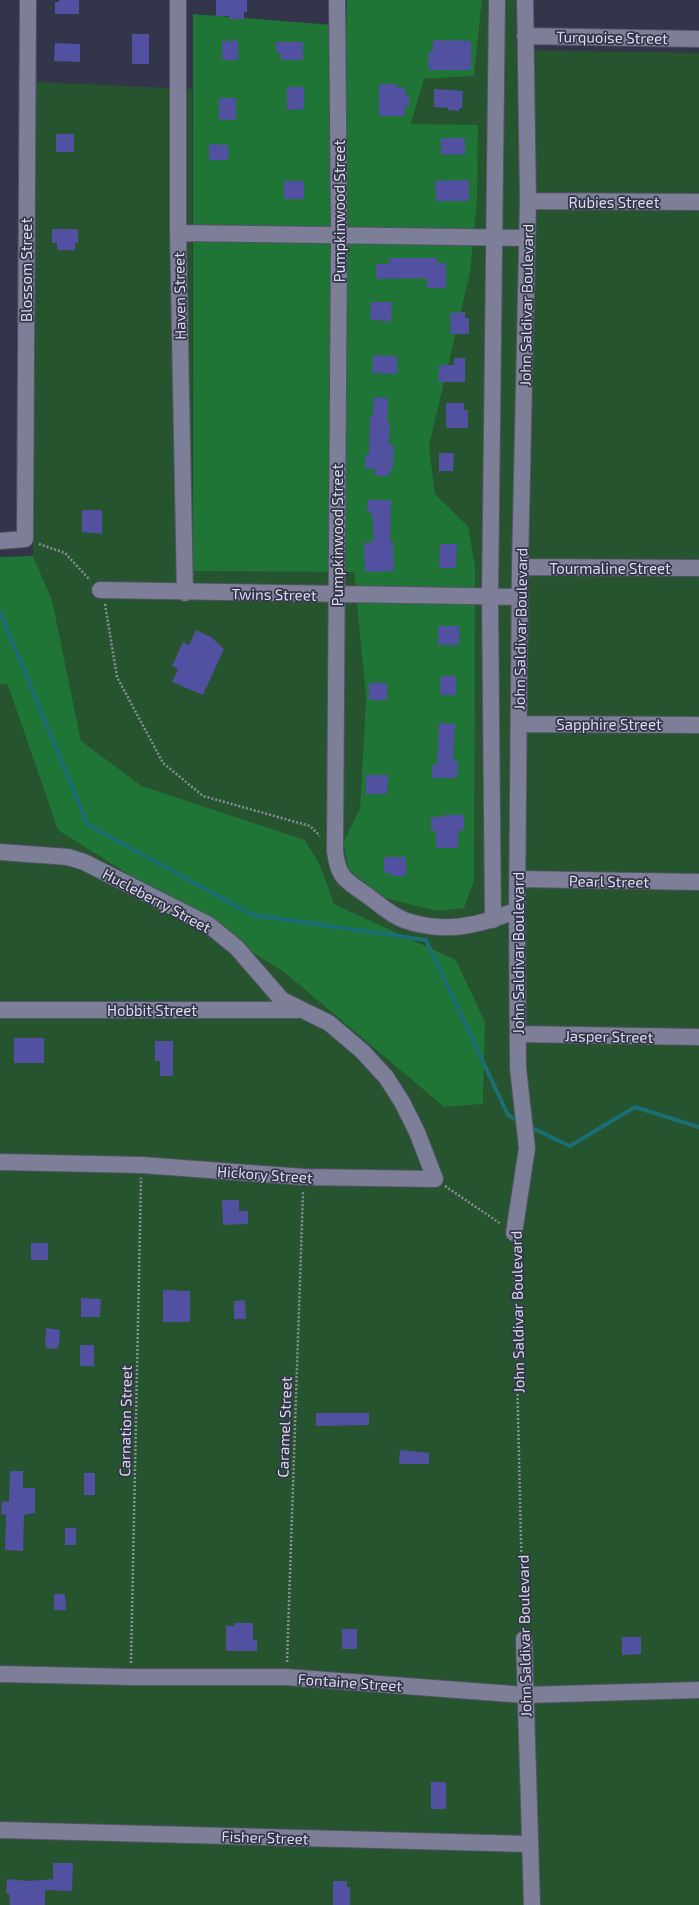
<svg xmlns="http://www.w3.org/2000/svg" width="699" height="1905" viewBox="0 0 699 1905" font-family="'Exo 2',sans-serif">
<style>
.green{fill:#26542e}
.forest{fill:#1f7535}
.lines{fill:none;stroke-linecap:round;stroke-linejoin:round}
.stream{stroke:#1a6e74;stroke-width:4}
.building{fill:#5250a0}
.minor-casing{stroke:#515264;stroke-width:18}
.path{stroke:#8b8c9e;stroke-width:2.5;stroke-dasharray:2 2;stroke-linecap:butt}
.minor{stroke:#7d7f98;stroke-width:16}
.labels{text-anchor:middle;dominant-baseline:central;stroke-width:3.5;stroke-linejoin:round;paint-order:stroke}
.street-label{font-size:15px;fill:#dcddeb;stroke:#33354a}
</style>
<rect width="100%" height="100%" fill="#33354a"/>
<path class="green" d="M 482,0 L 516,0 L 516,50 L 699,53 L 699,1905 L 0,1905 L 0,684 L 8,685 L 284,972 L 444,1107 L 483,1104 L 485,1022 L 456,960 L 334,904 L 320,865 L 305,840 L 142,786 L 81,741 L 52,600 L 33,556 L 36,82 L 192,89 L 193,571 L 355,572 L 366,698 L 360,808 L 343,843 L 349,870 L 468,526 L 435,494 L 429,446 L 470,273 L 478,125 L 411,125 L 424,79 L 474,76 Z"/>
<path class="forest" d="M 347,0 L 482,0 L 474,76 L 424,79 L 411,124 L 478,125 L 477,200 L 470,273 L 429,446 L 435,494 L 468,526 L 475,567 L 474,881 L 464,908 L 437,911 L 385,898 L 349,870 L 343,843 L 360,808 L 366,698 L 354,572 L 193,571 L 193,14 L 346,26 Z
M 33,556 L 52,600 L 81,741 L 142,786 L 305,840 L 320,865 L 334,904 L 456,960 L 485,1022 L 483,1104 L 444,1107 L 284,972 L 58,830 L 8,685 L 0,684 L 0,557 Z"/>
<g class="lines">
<path class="stream" d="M 0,612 L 88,825 L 253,915 L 426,940 L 508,1115 L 521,1122
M 528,1126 L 570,1146 L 635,1107 L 699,1127"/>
</g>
<path class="building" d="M 59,0 L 79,0 L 79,14 L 55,14 L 55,2 L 59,2 Z
M 216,0 L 247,0 L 247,12 L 244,12 L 244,19 L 229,19 L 229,16 L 216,16 Z
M 132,34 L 149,34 L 149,64 L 132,64 Z
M 433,40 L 471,41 L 471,70 L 428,70 L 429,51 L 433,51 Z
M 222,41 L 238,41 L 238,60 L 222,60 Z
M 276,42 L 303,42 L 303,60 L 281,60 L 281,53 L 276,53 Z
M 55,43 L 80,44 L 80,62 L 54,61 Z
M 379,84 L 397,84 L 397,88 L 405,88 L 405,95 L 409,95 L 409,106 L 405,106 L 405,116 L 379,116 Z
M 287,87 L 304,87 L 304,109 L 287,110 Z
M 434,89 L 463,91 L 462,108 L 459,108 L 459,111 L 448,110 L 448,108 L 434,107 Z
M 219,98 L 236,98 L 236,120 L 219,120 Z
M 56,134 L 74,134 L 74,152 L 56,152 Z
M 441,138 L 465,138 L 465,155 L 441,154 Z
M 209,144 L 228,145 L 228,160 L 209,160 Z
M 469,180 L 469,201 L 436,201 L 435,181 Z
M 284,181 L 304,181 L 304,199 L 284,199 Z
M 52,229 L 78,229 L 78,243 L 75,243 L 75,250 L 57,250 L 57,243 L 52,243 Z
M 389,258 L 437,258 L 437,263 L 446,263 L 446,288 L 427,288 L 427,278 L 376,279 L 376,264 L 389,264 Z
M 371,302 L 392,302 L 391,322 L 370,319 Z
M 465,312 L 465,318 L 469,318 L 469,334 L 451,334 L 450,313 Z
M 373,355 L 397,356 L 397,374 L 372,373 Z
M 454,358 L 465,358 L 465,382 L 438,382 L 439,365 L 454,365 Z
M 374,397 L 388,398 L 387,422 L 390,422 L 389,445 L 394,445 L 393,469 L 390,469 L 389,476 L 375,476 L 375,469 L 365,468 L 365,455 L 369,455 L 370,415 L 373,416 Z
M 446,403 L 464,403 L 464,410 L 468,410 L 468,428 L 446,428 Z
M 439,453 L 454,453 L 453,471 L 439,471 Z
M 368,500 L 391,500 L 390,542 L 393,541 L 394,571 L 365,572 L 364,543 L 373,542 L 373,516 L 371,516 L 371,512 L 367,512 Z
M 82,510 L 102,510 L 102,534 L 82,532 Z
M 440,544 L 457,544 L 456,568 L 439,568 Z
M 438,626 L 459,626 L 459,645 L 438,645 Z
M 196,630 L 211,637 L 224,649 L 203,695 L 172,682 L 178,669 L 172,666 L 183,642 L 189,645 Z
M 441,676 L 456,676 L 456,695 L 440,695 Z
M 369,683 L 387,683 L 387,700 L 369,700 Z
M 439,723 L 455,724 L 453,761 L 458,761 L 457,778 L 432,778 L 432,765 L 437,765 Z
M 366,775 L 388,775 L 387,794 L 366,794 Z
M 444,815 L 464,815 L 464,830 L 458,831 L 458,848 L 436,848 L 436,831 L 431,831 L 431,817 L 444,817 Z
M 384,857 L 406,857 L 406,876 L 391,876 L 391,873 L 384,873 Z
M 14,1038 L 44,1038 L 44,1063 L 14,1063 Z
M 155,1041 L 173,1041 L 173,1076 L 160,1076 L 160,1061 L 155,1061 Z
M 222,1200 L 239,1200 L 239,1211 L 248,1211 L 248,1224 L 223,1225 Z
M 31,1243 L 48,1243 L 48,1260 L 31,1260 Z
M 163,1290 L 190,1291 L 190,1322 L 163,1322 Z
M 81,1298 L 101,1299 L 100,1317 L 81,1317 Z
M 245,1300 L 246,1319 L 234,1319 L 234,1301 Z
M 46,1328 L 60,1330 L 59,1346 L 57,1346 L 57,1349 L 46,1348 L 47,1345 L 45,1345 Z
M 80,1345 L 94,1345 L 94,1366 L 80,1366 Z
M 316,1413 L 369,1413 L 369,1425 L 316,1426 Z
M 400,1450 L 429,1453 L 429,1464 L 399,1464 Z
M 10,1471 L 23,1471 L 23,1488 L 35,1488 L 35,1513 L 24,1515 L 23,1551 L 5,1550 L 6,1515 L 1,1514 L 2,1501 L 9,1502 Z
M 84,1473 L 95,1473 L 95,1495 L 84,1495 Z
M 65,1528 L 76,1528 L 76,1545 L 65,1545 Z
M 54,1594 L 65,1594 L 66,1610 L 54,1610 Z
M 234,1623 L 253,1623 L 253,1640 L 257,1640 L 257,1651 L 226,1651 L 226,1626 L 234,1626 Z
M 342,1629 L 357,1629 L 357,1649 L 342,1649 Z
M 622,1637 L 641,1637 L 641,1654 L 622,1655 Z
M 431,1782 L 446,1782 L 446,1809 L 431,1809 Z
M 53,1863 L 73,1863 L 72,1891 L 45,1890 L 45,1905 L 10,1905 L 9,1894 L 6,1893 L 7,1879 L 29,1881 L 53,1879 Z
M 333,1881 L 347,1881 L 347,1887 L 350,1887 L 350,1905 L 333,1905 Z"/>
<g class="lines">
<defs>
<path id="minor" d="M 178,0 L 178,233 L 185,593
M 337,0 L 339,234 L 335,852 C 339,880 346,880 368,896 C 379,904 391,915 404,920 C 444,934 479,926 517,910
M 525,36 L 699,39
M 528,201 L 699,202
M 178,233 L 527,238
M 0,541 L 25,539 L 28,0
M 520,567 L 699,568
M 100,590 L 520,597
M 519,724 L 699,725
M 0,852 L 68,857 L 84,862 L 209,925 L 237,948 L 282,1000 L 329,1023 L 362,1051 L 386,1077 L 402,1102 L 417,1132 L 435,1179 L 304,1177 L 142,1165 L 0,1162
M 518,879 L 699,882
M 493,920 L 490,597 L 497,0
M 0,1010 L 298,1010
M 518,1034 L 699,1037
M 514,1233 L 527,1148 L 518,1068 L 517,910 L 520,567 L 528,201 L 525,0
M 524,1639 L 532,1905
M 0,1674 L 131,1677 L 286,1677 L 525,1695 L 699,1690
M 0,1830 L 529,1844"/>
</defs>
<use href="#minor" class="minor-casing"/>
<path class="path" d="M 39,544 L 65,553 L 90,580
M 105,604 L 117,677 L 163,763 L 203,796 L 310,826 L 320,836
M 445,1186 L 501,1224
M 514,1246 L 523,1625
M 287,1662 L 303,1192
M 131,1663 L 141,1178"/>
<use href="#minor" class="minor"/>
</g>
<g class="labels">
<g class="street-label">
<text transform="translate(612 37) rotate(1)">Turquoise Street</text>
<text x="614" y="202">Rubies Street</text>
<text transform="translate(339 211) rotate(-90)">Pumpkinwood Street</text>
<text transform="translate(26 270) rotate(-90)">Blossom Street</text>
<text transform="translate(179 296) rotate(-91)">Haven Street</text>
<text transform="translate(526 305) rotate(-89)">John Saldivar Boulevard</text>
<text transform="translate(337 535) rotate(-90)">Pumpkinwood Street</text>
<text x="610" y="568">Tourmaline Street</text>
<text transform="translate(274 594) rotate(1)">Twins Street</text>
<text transform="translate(520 629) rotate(-89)">John Saldivar Boulevard</text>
<text x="609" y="724">Sapphire Street</text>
<text transform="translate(609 881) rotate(1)">Pearl Street</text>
<text transform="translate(157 900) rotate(28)">Hucleberry Street</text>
<text transform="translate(518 953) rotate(-90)">John Saldivar Boulevard</text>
<text x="152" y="1010">Hobbit Street</text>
<text transform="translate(609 1036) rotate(1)">Jasper Street</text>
<text transform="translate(265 1174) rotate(4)">Hickory Street</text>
<text transform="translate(517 1312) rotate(-91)">John Saldivar Boulevard</text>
<text transform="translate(125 1421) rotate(-89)">Carnation Street</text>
<text transform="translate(284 1427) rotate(-88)">Caramel Street</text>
<text transform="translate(524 1636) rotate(-91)">John Saldivar Boulevard</text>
<text transform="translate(350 1682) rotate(4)">Fontaine Street</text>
<text transform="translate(265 1837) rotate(2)">Fisher Street</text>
</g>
</g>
</svg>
